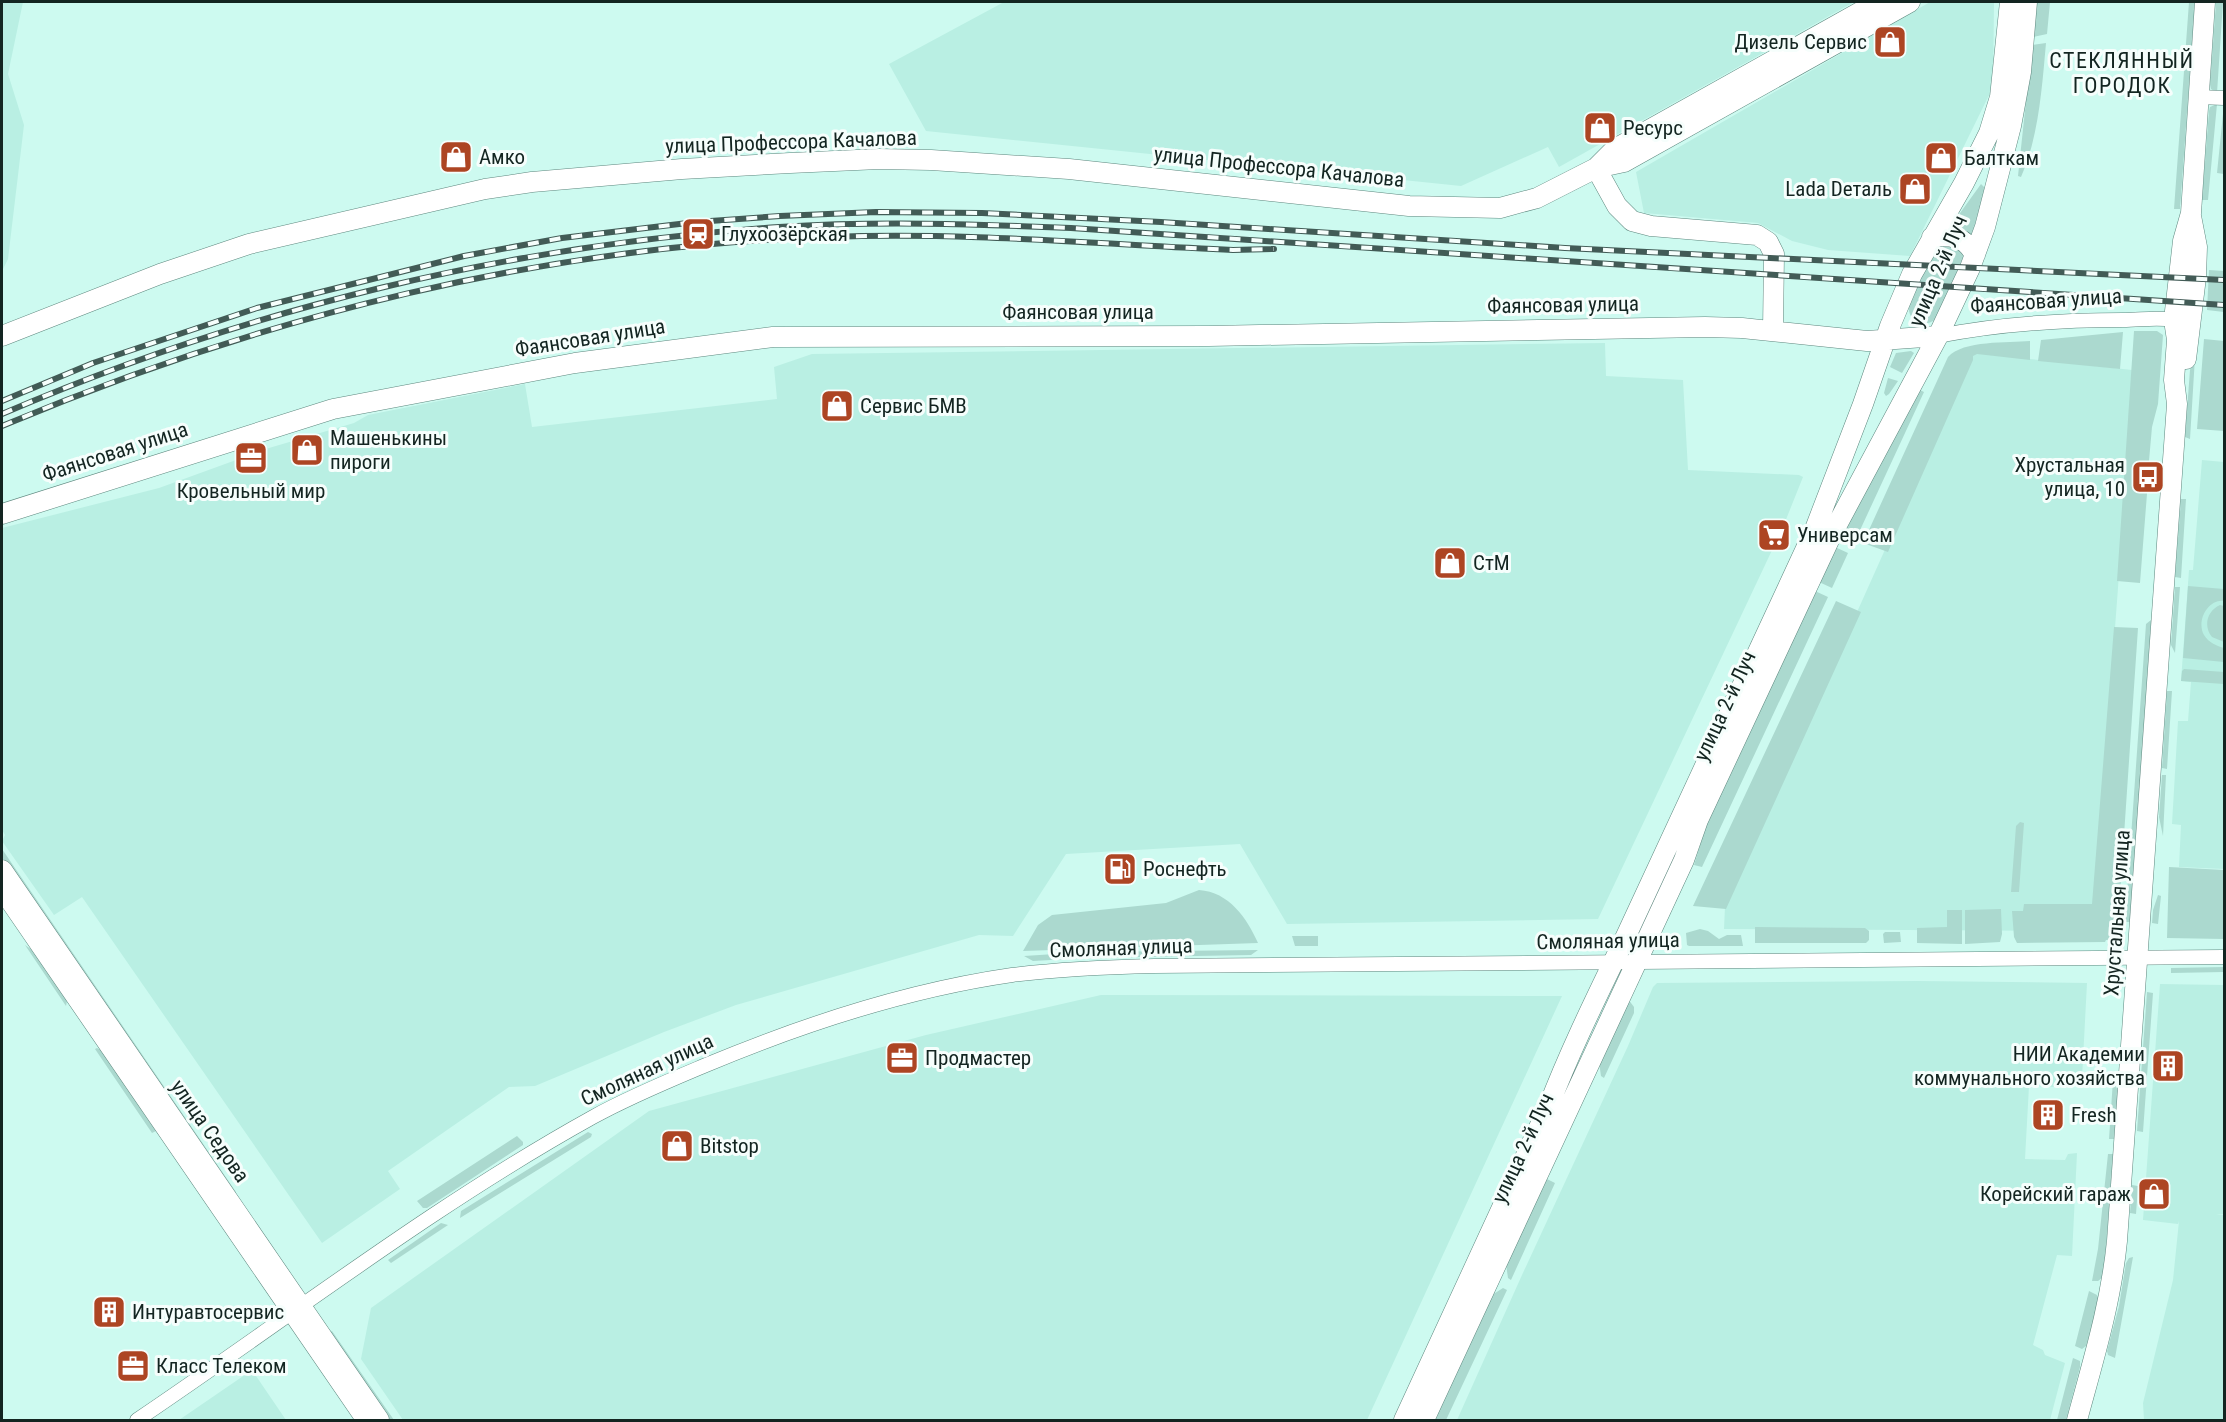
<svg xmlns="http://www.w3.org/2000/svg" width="2226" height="1422" viewBox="0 0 2226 1422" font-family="'Roboto Condensed',sans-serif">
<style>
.built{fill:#b9efe3}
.green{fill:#abd9cf}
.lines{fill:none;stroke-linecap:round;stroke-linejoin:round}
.street-casing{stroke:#5d877e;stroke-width:15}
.secondary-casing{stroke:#5d877e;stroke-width:21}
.street{stroke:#fff;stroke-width:14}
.secondary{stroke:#fff;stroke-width:20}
.rail-casing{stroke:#425b56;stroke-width:6}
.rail{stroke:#f6fefc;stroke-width:4;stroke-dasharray:11;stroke-linecap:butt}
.labels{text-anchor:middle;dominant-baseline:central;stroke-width:6;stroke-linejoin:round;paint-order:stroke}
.poi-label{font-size:21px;fill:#132521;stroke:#f6fefc;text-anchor:start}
.street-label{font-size:21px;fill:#132521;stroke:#f6fefc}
.neighbourhood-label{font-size:22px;letter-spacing:1.5px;fill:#132521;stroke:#f6fefc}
</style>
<rect width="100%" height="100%" fill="#cdfaf0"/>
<path class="built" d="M 2,2 L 23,2 L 8,74 L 24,125 L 8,259 L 2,271 Z
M 1004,2 L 1854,2 L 1559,167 L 1548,147 L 1461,186 L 926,131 L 889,64 Z
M 1930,2 L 1994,3 L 1993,87 L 1910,256 L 1828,250 L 1792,241 L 1758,223 L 1644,213 L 1636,172 Z
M 1605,343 L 1606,376 L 1683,380 L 1688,470 L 1799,475 L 1803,477 L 1783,527 L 1598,919 L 1287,924 L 1240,844 L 1066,854 L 1013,936 L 979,935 L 736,1005 L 664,1032 L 535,1086 L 509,1087 L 388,1171 L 400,1189 L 322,1243 L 82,897 L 54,915 L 2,841 L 5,835 L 2,830 L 2,528 L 159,488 L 269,448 L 354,423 L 368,415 L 525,384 L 532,427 L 777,399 L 774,367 L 812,354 Z
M 1973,353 L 2132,370 L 2118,588 L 2092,931 L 1724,929 L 1725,907 Z
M 2202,460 L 2224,462 L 2224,869 L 2179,867 L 2181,825 L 2172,824 L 2178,721 L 2188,721 L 2191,682 L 2181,681 L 2189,570 L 2193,570 Z
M 1918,981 L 2087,983 L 2082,1078 L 2056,1087 L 2029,1086 L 2025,1159 L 2065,1160 L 2068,1154 L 2077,1153 L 2072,1256 L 2057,1255 L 2033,1345 L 2043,1350 L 2045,1355 L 2065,1363 L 2050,1420 L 1457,1420 L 1522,1275 L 1628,1046 L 1653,987 L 1657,983 Z
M 2160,984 L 2224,985 L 2224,1214 L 2216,1214 L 2224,1215 L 2224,1420 L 2144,1420 L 2143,1403 L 2173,1280 L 2179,1221 L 2178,1224 L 2143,1220 Z
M 1101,995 L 1562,996 L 1367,1420 L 403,1420 L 361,1359 L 371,1308 L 649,1111 L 926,1035 Z
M 252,1370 L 286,1420 L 179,1420 Z"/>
<path class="green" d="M 2037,2 L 2050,2 L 2047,34 L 2033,37 Z
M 2189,2 L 2195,2 L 2180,209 L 2174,209 Z
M 2216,2 L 2223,2 L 2217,93 L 2211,89 L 2210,85 Z
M 2046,43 C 2042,87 2039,136 2021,177 L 2018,176 L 2032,45 Z
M 2217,104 L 2208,200 L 2202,200 L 2209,111 L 2210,107 Z
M 2224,104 L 2224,174 L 2217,173 Z
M 1981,184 L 1985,188 L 1972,235 L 1950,227 Z
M 1943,246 L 1954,247 L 1962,251 L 1964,259 L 1936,319 C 1929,324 1922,326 1914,320 C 1896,304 1929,263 1938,247 Z
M 2209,270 L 2224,271 L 2224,312 L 2207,310 Z
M 2134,331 L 2157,331 L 2163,335 L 2158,404 L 2152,427 L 2148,472 L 2146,473 L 2146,481 L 2148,481 L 2140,583 L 2117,581 Z
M 2123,332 L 2120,369 L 2038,361 L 2041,340 Z
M 2204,339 L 2224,341 L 2224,431 L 2197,429 Z
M 2030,341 L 2030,360 L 1977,354 L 1973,356 L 1973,360 L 1888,552 L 1863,543 L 1948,357 C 1963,340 2008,343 2030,341 Z
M 1911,351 L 1914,353 L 1902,373 L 1890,367 L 1896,353 Z
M 2195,357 L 2190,439 L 2185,437 L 2190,370 Z
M 1888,378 L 1898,381 L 1889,394 L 1886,396 L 1884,393 Z
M 1918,389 L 1924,392 L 1855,541 L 1841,534 Z
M 2181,499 L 2186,499 L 2181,578 L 2175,577 Z
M 1835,547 L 1848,553 L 1832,588 L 1819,582 Z
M 2188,586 L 2224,589 L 2224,601 C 2208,599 2196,621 2204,635 C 2209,643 2217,646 2224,648 L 2224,662 L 2183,658 Z
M 2175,587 L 2180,587 L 2175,653 L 2171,645 Z
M 1815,591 L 1828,597 L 1702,867 L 1694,865 L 1708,820 Z
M 1836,601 L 1861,612 L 1726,909 L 1693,906 Z
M 2220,605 L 2224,606 L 2224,642 L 2212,637 C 2203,626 2207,611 2220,605 Z
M 2151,620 L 2151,624 L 2130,922 L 2125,922 L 2146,624 Z
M 2114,627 L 2138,628 L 2117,939 L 2106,940 L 2105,942 L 2017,943 L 2014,937 L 2012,911 L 2023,911 L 2024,904 L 2092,904 Z
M 2184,669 L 2224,672 L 2224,684 L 2181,681 L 2182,671 Z
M 2167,691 L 2172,691 L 2167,769 L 2162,768 Z
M 2162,775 L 2166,775 L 2163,836 L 2159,817 Z
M 2020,822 L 2024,823 L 2019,892 L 2011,892 L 2016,826 Z
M 2,849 L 236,1192 L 233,1194 L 2,857 Z
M 2169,867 L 2224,870 L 2224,939 L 2167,938 Z
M 1199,890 C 1229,892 1247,918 1258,943 L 1023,951 L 1038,925 L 1052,915 L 1166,903 Z
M 2158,895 L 2161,896 L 2158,924 L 2152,923 L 2153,910 Z
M 2001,909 L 2002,934 L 2000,942 L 1965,944 L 1965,910 Z
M 1947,910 L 1962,910 L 1962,944 L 1917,943 L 1917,928 L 1947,927 Z
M 1755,927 L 1865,928 L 1869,931 L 1869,940 L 1866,943 L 1755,943 Z
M 1700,929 L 1708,931 L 1719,939 L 1727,935 L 1741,935 L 1743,946 L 1689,946 L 1687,945 L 1686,933 Z
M 1885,932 L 1900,932 L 1901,942 L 1884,943 L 1883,934 Z
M 1292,936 L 1318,936 L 1318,946 L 1295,946 Z
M 25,945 L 32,950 L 67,1001 L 66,1006 Z
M 1258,950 L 1251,955 L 1086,958 L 1033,961 L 1024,956 L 1086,952 Z
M 2224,967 L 2224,972 L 2171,973 L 2171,968 Z
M 2147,992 L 2153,993 L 2143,1132 L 2137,1131 Z
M 1628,999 L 1634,1007 L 1634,1013 L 1604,1078 L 1601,1076 L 1599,1062 Z
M 97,1048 L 101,1050 L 156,1131 L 152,1133 L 95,1049 Z
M 2113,1080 L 2118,1091 L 2114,1139 L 2109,1139 Z
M 588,1132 L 592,1134 L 591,1137 L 460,1218 L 461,1211 Z
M 517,1136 L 523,1142 L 523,1145 L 427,1208 L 423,1208 L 417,1201 Z
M 2108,1154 L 2113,1154 L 2105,1261 L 2102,1278 L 2098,1281 L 2092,1281 L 2098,1249 Z
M 1545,1178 L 1555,1183 L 1511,1280 L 1508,1278 L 1506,1264 Z
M 2132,1185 L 2138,1186 L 2136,1214 L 2130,1213 Z
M 441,1223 L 448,1225 L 391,1263 L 388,1260 Z
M 2133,1257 L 2115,1358 L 2108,1355 L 2107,1351 L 2119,1306 L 2126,1263 L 2129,1258 Z
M 1503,1288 L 1507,1290 L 1446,1420 L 1434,1420 L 1492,1295 Z
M 2089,1291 L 2097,1295 L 2099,1300 L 2086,1346 L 2082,1349 L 2075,1346 Z
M 332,1331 L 394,1420 L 388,1420 L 328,1333 Z
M 2073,1358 L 2080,1361 L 2080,1367 L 2066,1420 L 2057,1420 Z"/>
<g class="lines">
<defs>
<path id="street" d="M 2198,97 L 2224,98
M 1938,336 C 1998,324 2061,320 2123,320 C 2141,320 2157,317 2174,320
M 2,894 L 363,1420
M 137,1420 C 287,1319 434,1205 593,1117 C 629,1097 668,1081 706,1065 C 804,1024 908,990 1012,975 C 1060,969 1107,967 1155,966 L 2224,957"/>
<path id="secondary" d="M 1596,168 L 1615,149 L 1878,2
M 1596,168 L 1617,206 L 1632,221 L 1651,226 L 1757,235 L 1768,242 L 1774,254 L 1773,331
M 1932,237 C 1951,235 1965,236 1975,255
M 2,336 L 160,274 L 249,244 L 485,189 L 532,182 L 682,169 L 790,163 L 879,159 L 931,160 L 1069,169 L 1409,206 L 1500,208 L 1537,198 L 1596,168 L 1624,162 L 1910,2
M 2186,359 L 2196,277 L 2197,247 L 2191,216
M 2,514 L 333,409 L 575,363 L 773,337 L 1209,336 L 1705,327 L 1742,328 L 1867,341 L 1938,336
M 2,870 L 379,1420
M 1404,1420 L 1548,1108 C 1571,1048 1598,994 1626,936 L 1815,529 L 1863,404 L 1890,326 L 1912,274 L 1964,183 L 1989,133 L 2000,97 L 2010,2
M 1424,1420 L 1684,860 L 1698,820 L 1831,536 L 1938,336 L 1970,268 L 1985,227 L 2011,126 L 2021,72 L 2027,2
M 2077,1420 C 2093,1361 2111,1303 2117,1241 L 2177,404 L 2174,380 L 2177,340 L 2174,320 L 2183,241 L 2191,213 L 2205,2"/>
</defs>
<use href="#street" class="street-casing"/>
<use href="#secondary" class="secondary-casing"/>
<use href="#street" class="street"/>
<use href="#secondary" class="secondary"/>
<defs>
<path id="rail" d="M 2,401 L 93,363 L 257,308 L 464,256 L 562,238 L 696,222 L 780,216 L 876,212 L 982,213 L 1161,222 L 1565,248 L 2224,280
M 2,414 C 248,308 511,245 779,227 C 876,221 974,224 1071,228 L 2224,305
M 2,426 C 263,316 544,246 829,237 C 964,232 1098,244 1233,250 L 1274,249"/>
</defs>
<use href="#rail" class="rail-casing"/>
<use href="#rail" class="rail"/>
</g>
<defs>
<symbol id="shop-square" viewBox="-11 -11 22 22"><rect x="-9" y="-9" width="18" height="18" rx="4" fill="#ad4523" stroke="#f6fefc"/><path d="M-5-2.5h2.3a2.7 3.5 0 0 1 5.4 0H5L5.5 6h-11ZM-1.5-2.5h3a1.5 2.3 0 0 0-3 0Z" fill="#fff"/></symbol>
<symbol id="station-square" viewBox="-11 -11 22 22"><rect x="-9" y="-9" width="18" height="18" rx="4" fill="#ad4523" stroke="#f6fefc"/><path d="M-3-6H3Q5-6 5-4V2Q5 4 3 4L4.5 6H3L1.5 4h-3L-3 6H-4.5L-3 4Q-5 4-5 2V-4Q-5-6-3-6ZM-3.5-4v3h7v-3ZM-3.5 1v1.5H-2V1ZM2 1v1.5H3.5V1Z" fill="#fff"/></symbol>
<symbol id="office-square" viewBox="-11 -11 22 22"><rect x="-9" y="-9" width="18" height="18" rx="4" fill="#ad4523" stroke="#f6fefc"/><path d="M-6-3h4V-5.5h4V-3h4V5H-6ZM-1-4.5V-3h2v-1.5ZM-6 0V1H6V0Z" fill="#fff"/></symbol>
<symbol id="bus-square" viewBox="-11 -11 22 22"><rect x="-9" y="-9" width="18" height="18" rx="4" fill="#ad4523" stroke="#f6fefc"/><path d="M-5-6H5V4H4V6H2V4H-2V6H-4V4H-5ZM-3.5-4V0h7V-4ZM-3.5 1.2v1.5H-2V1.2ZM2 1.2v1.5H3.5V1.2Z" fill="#fff"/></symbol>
<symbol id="supermarket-square" viewBox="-11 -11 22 22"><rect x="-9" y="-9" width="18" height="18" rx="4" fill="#ad4523" stroke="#f6fefc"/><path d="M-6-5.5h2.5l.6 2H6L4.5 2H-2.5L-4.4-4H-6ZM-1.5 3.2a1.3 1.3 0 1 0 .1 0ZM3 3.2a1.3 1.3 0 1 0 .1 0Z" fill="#fff"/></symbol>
<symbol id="fuel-square" viewBox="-11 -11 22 22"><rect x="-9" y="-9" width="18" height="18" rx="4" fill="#ad4523" stroke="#f6fefc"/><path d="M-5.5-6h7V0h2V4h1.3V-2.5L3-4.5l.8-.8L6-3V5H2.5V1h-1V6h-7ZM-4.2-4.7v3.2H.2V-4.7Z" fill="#fff"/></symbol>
<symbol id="building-square" viewBox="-11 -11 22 22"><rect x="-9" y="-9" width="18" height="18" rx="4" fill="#ad4523" stroke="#f6fefc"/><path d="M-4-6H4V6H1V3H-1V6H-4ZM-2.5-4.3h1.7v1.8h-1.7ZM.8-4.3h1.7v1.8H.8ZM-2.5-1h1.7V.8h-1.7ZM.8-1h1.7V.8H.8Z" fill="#fff"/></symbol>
</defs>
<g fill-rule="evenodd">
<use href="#shop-square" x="1871" y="23" width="38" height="38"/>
<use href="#shop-square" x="1581" y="109" width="38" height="38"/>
<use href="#shop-square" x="437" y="138" width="38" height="38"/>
<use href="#shop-square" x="1922" y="139" width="38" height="38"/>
<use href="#shop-square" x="1896" y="170" width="38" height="38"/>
<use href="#station-square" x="679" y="215" width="38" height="38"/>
<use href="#shop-square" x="818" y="387" width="38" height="38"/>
<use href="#shop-square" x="288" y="431" width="38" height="38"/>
<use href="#office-square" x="232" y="439" width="38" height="38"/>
<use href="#bus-square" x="2129" y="458" width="38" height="38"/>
<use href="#supermarket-square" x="1755" y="516" width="38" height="38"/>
<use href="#shop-square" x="1431" y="544" width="38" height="38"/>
<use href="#fuel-square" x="1101" y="850" width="38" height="38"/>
<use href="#office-square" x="883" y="1039" width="38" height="38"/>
<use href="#building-square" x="2149" y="1047" width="38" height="38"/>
<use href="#building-square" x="2029" y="1096" width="38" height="38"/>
<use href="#shop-square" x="658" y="1127" width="38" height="38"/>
<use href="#shop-square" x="2135" y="1175" width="38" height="38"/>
<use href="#building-square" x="90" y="1293" width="38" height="38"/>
<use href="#office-square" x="114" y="1347" width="38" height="38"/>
</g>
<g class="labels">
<g class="poi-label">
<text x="1867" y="42" text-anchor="end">Дизель Сервис</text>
<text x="1623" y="128">Ресурс</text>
<text x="479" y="157">Амко</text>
<text x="1964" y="158">Балткам</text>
<text x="1892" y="189" text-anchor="end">Lada Dеталь</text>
<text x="721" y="234">Глухоозёрская</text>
<text x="860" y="406">Сервис БМВ</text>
<text x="330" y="438">Машенькины<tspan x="330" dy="24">пироги</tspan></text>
<text x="2125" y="465" text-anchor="end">Хрустальная<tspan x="2125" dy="24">улица, 10</tspan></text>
<text x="251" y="491" text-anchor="middle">Кровельный мир</text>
<text x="1797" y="535">Универсам</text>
<text x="1473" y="563">СтМ</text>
<text x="1143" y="869">Роснефть</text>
<text x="2145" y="1054" text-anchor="end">НИИ Академии<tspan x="2145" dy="24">коммунального хозяйства</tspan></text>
<text x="925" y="1058">Продмастер</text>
<text x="2071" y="1115">Fresh</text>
<text x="700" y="1146">Bitstop</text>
<text x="2131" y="1194" text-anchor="end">Корейский гараж</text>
<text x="132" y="1312">Интуравтосервис</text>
<text x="156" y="1366">Класс Телеком</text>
</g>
<g class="street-label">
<text transform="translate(791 142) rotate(-2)">улица Профессора Качалова</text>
<text transform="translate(1279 167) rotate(6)">улица Профессора Качалова</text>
<text transform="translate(1938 271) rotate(-67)">улица 2-й Луч</text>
<text transform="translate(2046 301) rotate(-4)">Фаянсовая улица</text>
<text transform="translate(1563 305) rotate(-1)">Фаянсовая улица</text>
<text x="1078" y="312">Фаянсовая улица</text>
<text transform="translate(590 338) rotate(-9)">Фаянсовая улица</text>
<text transform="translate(115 452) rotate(-18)">Фаянсовая улица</text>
<text transform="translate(1725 706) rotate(-65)">улица 2-й Луч</text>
<text transform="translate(2117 913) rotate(-86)">Хрустальная улица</text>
<text transform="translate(1608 941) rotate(-1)">Смоляная улица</text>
<text transform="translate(1121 948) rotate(-2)">Смоляная улица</text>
<text transform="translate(647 1070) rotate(-25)">Смоляная улица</text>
<text transform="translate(210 1131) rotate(55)">улица Седова</text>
<text transform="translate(1523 1148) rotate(-65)">улица 2-й Луч</text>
</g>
<g class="neighbourhood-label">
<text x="2122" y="60">СТЕКЛЯННЫЙ<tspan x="2122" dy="25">ГОРОДОК</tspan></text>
</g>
</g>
<rect width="2226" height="1422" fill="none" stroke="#132521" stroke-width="6"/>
</svg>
